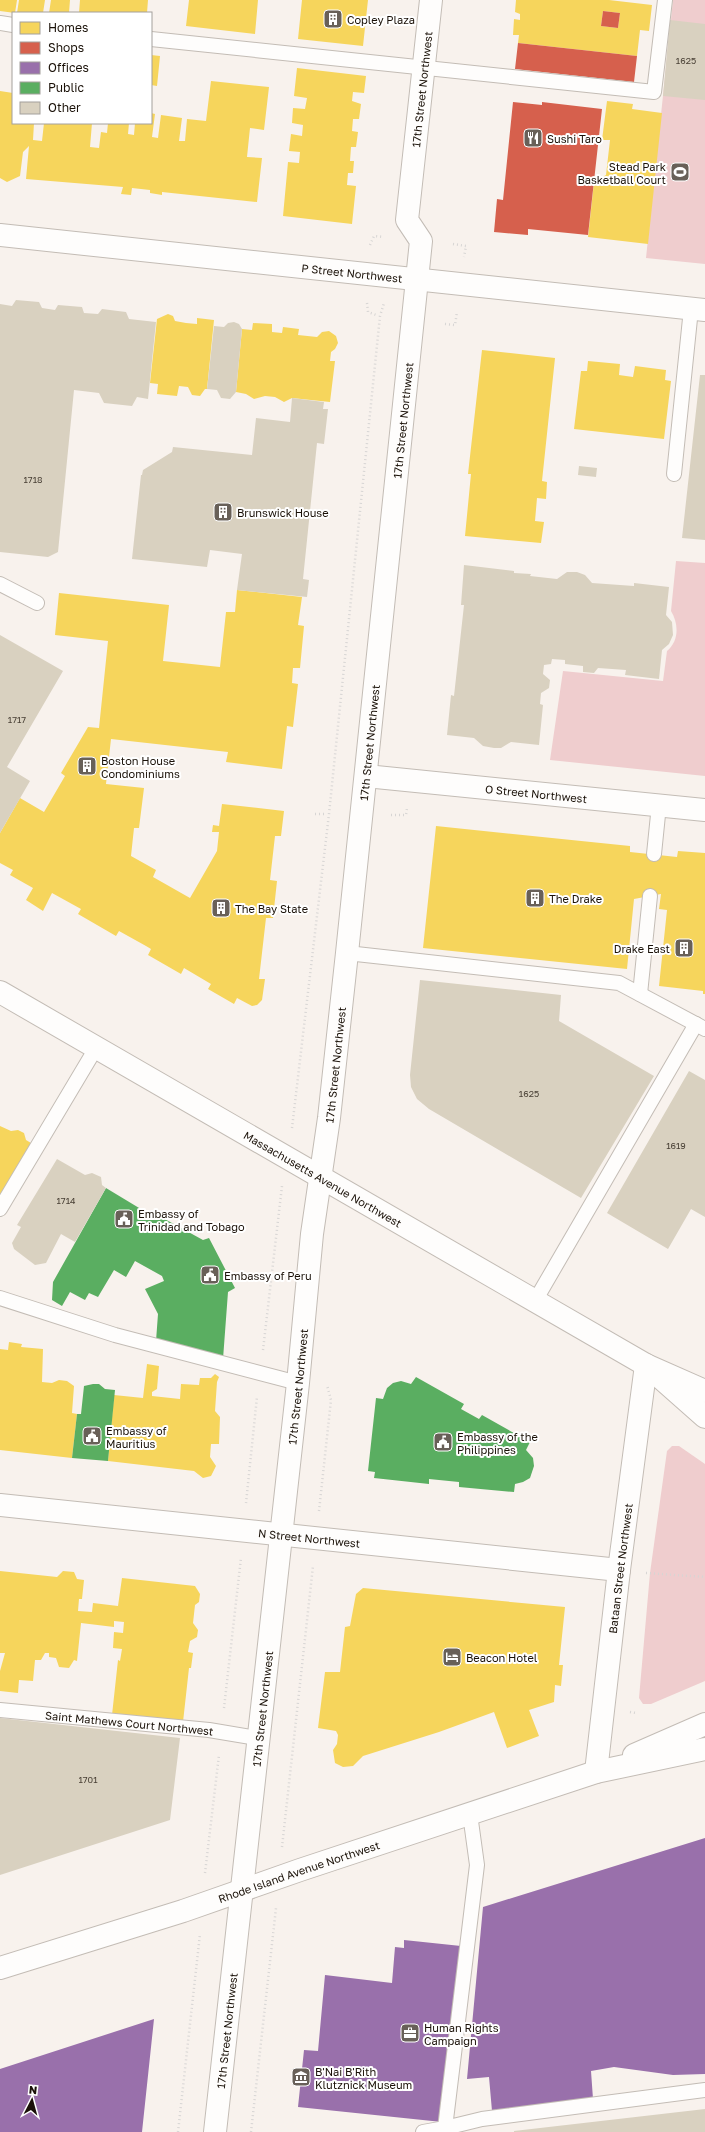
<svg xmlns="http://www.w3.org/2000/svg" width="705" height="2132" viewBox="0 0 705 2132" font-family="'Golos Text',sans-serif">
<style>
.green{fill:#efcdce}
.homes{fill:#f6d55c;fill-rule:evenodd}
.shops{fill:#d6604d}
.offices{fill:#9970ab}
.public{fill:#5aae61}
.building{fill:#d9d1c0}
.lines{fill:none;stroke-linecap:round;stroke-linejoin:round}
.service-casing{stroke:#c3bcb5;stroke-width:16}
.minor-casing{stroke:#c3bcb5;stroke-width:24}
.secondary-casing{stroke:#c3bcb5;stroke-width:24}
.primary-casing{stroke:#c3bcb5;stroke-width:24}
.path{stroke:#d7d5d4;stroke-width:2.5;stroke-dasharray:1 3;stroke-linecap:butt}
.service{stroke:#fefdfc;stroke-width:14}
.minor{stroke:#fefdfc;stroke-width:22}
.secondary{stroke:#fefdfc;stroke-width:22}
.primary{stroke:#fefdfc;stroke-width:22}
.labels{text-anchor:middle;dominant-baseline:central;stroke-width:4;stroke-linejoin:round;paint-order:stroke}
.number-label{font-size:9px;fill:#4a4136}
.poi-label{font-size:11px;fill:#1a1108;stroke:#fff;text-anchor:start}
.street-label{font-size:11px;fill:#1a1108;stroke:#fff}
</style>
<rect width="100%" height="100%" fill="#f8f2ed"/>
<path class="green" d="M 673,0 L 705,0 L 705,264 L 646,258 Z
M 676,561 L 705,563 L 705,776 L 550,760 L 563,671 L 663,681 L 667,651 C 679,641 679,624 671,611 Z
M 672,1446 L 679,1446 L 705,1464 L 705,1681 L 651,1704 L 643,1704 L 639,1698 L 650,1573 L 667,1451 Z"/>
<path class="homes" d="M 0,0 L 17,0 L 15,13 L 0,11 Z
M 19,0 L 45,0 L 43,13 L 17,13 Z
M 51,0 L 70,0 L 69,13 L 49,13 Z
M 80,0 L 148,0 L 147,13 L 79,13 Z
M 189,0 L 258,0 L 255,34 L 186,26 Z
M 302,0 L 368,0 L 363,46 L 298,39 Z
M 516,0 L 609,0 L 652,5 L 649,31 L 640,30 L 637,56 L 518,43 L 519,35 L 513,35 L 514,19 L 520,20 L 520,14 L 515,12 ZM 603,11 L 620,13 L 618,28 L 601,26 Z
M 151,55 L 160,56 L 157,86 L 151,85 Z
M 297,68 L 366,76 L 364,93 L 353,92 L 352,101 L 361,104 L 359,119 L 353,119 L 352,131 L 358,132 L 356,147 L 351,147 L 350,161 L 354,161 L 353,173 L 348,173 L 347,185 L 356,186 L 352,224 L 283,216 L 288,162 L 299,163 L 300,152 L 289,151 L 291,134 L 302,136 L 303,125 L 292,123 L 293,108 L 305,109 L 307,98 L 294,96 Z
M 211,81 L 269,87 L 264,130 L 250,128 L 247,157 L 262,158 L 257,202 L 162,192 L 162,195 L 150,193 L 150,190 L 132,188 L 131,195 L 121,194 L 123,187 L 26,179 L 29,146 L 23,152 L 20,176 L 7,182 L 0,178 L 0,91 L 13,93 L 13,123 L 34,123 L 33,140 L 42,141 L 44,123 L 92,123 L 90,147 L 99,148 L 101,132 L 107,133 L 108,123 L 129,123 L 128,134 L 134,135 L 135,123 L 151,123 L 151,113 L 155,114 L 152,137 L 158,138 L 161,115 L 182,118 L 179,141 L 185,141 L 187,119 L 206,121 Z
M 607,101 L 633,104 L 632,109 L 662,113 L 648,244 L 588,237 L 594,182 L 606,175 L 610,140 L 602,140 Z
M 168,314 L 173,316 L 175,321 L 186,323 L 197,324 L 197,318 L 214,320 L 207,389 L 205,389 L 200,396 L 192,395 L 188,387 L 179,386 L 177,396 L 157,394 L 158,384 L 150,383 L 157,319 Z
M 253,323 L 272,324 L 272,332 L 282,333 L 283,327 L 299,329 L 298,335 L 317,337 L 322,332 L 329,331 L 336,336 L 338,343 L 335,349 L 331,352 L 330,361 L 335,361 L 330,402 L 292,398 L 284,402 L 275,397 L 265,396 L 254,399 L 246,394 L 236,392 L 242,329 L 252,330 Z
M 482,350 L 555,358 L 542,481 L 547,482 L 546,499 L 537,498 L 535,521 L 544,522 L 541,543 L 465,536 L 471,474 L 468,474 Z
M 588,361 L 620,364 L 619,375 L 633,377 L 635,366 L 666,370 L 665,380 L 671,381 L 664,439 L 574,429 L 581,371 L 587,371 Z
M 237,590 L 302,597 L 298,625 L 304,626 L 300,668 L 293,668 L 292,683 L 298,684 L 293,727 L 287,726 L 282,769 L 226,762 L 228,752 L 111,739 L 106,784 L 144,788 L 139,828 L 134,828 L 131,856 L 156,870 L 153,877 L 190,898 L 217,851 L 219,832 L 212,832 L 213,825 L 219,826 L 222,804 L 284,811 L 281,836 L 275,836 L 270,880 L 277,881 L 273,918 L 266,918 L 259,979 L 265,979 L 262,1000 L 257,1005 L 252,1006 L 237,998 L 234,1004 L 208,989 L 211,984 L 184,968 L 181,974 L 148,955 L 151,949 L 146,946 L 119,931 L 116,936 L 78,914 L 81,909 L 52,893 L 43,911 L 26,900 L 33,888 L 10,875 L 13,870 L 0,863 L 0,833 L 20,798 L 44,812 L 65,776 L 61,773 L 88,727 L 99,728 L 108,641 L 55,635 L 59,593 L 169,605 L 163,661 L 220,667 L 226,612 L 235,612 Z
M 436,826 L 630,846 L 630,852 L 677,857 L 678,851 L 705,853 L 705,994 L 703,994 L 703,991 L 659,986 L 667,910 L 659,909 L 661,894 L 634,899 L 627,969 L 423,948 Z
M 0,1126 L 11,1131 L 18,1130 L 24,1133 L 26,1140 L 31,1143 L 0,1196 Z
M 9,1342 L 22,1344 L 21,1347 L 43,1349 L 42,1382 L 52,1383 L 59,1380 L 67,1381 L 74,1386 L 72,1413 L 77,1414 L 72,1458 L 0,1450 L 0,1349 L 8,1350 Z
M 147,1364 L 159,1366 L 157,1389 L 152,1392 L 152,1396 L 180,1399 L 181,1384 L 199,1385 L 200,1378 L 211,1378 L 215,1374 L 219,1377 L 217,1382 L 215,1411 L 220,1417 L 219,1444 L 211,1444 L 210,1457 L 216,1466 L 211,1476 L 203,1478 L 194,1471 L 108,1461 L 114,1395 L 143,1398 Z
M 0,1571 L 57,1577 L 63,1571 L 74,1572 L 77,1579 L 84,1580 L 82,1599 L 79,1599 L 78,1611 L 92,1612 L 93,1603 L 118,1606 L 122,1578 L 195,1586 L 200,1594 L 199,1602 L 195,1605 L 193,1623 L 198,1630 L 197,1637 L 190,1641 L 188,1652 L 193,1653 L 191,1668 L 189,1668 L 183,1722 L 112,1715 L 118,1660 L 120,1661 L 122,1649 L 113,1648 L 114,1632 L 123,1633 L 124,1622 L 114,1621 L 114,1627 L 81,1623 L 77,1661 L 74,1660 L 69,1668 L 59,1667 L 56,1658 L 49,1657 L 49,1653 L 45,1653 L 41,1660 L 35,1660 L 33,1681 L 19,1680 L 18,1693 L 0,1691 L 0,1671 L 5,1653 L 0,1653 Z
M 363,1588 L 565,1607 L 559,1665 L 563,1665 L 561,1686 L 555,1685 L 554,1702 L 529,1710 L 539,1736 L 507,1748 L 494,1712 L 439,1732 L 363,1756 L 353,1766 L 343,1767 L 335,1763 L 333,1750 L 337,1744 L 338,1735 L 336,1731 L 318,1728 L 325,1672 L 340,1672 L 345,1627 L 350,1626 L 356,1594 Z"/>
<path class="shops" d="M 603,11 L 620,13 L 618,28 L 601,26 Z
M 518,43 L 637,56 L 634,82 L 515,69 Z
M 513,102 L 542,105 L 542,102 L 602,109 L 588,235 L 528,229 L 528,235 L 494,232 L 497,199 L 503,200 Z"/>
<path class="offices" d="M 705,1838 L 705,2074 L 673,2075 L 614,2067 L 591,2071 L 593,2099 L 492,2111 L 489,2077 L 467,2079 L 483,1907 Z
M 404,1940 L 461,1946 L 442,2122 L 298,2107 L 304,2050 L 318,2051 L 325,1975 L 392,1983 L 395,1947 L 404,1948 Z
M 154,2019 L 142,2132 L 0,2132 L 0,2069 Z"/>
<path class="public" d="M 106,1188 L 159,1220 L 161,1217 L 203,1240 L 209,1238 L 235,1288 L 228,1292 L 223,1359 L 156,1341 L 158,1314 L 145,1289 L 164,1281 L 162,1276 L 135,1261 L 126,1277 L 114,1270 L 98,1297 L 89,1293 L 85,1300 L 70,1292 L 62,1306 L 52,1300 L 53,1282 Z
M 416,1377 L 464,1404 L 461,1409 L 479,1419 L 482,1415 L 530,1442 L 526,1450 L 533,1458 L 534,1466 L 530,1478 L 523,1482 L 515,1484 L 514,1492 L 459,1487 L 459,1482 L 429,1479 L 429,1484 L 374,1478 L 375,1472 L 368,1471 L 376,1398 L 383,1399 L 387,1388 L 393,1383 L 401,1381 L 411,1384 Z
M 93,1384 L 99,1384 L 105,1389 L 115,1390 L 108,1461 L 72,1458 L 77,1414 L 81,1414 L 84,1386 Z"/>
<path class="building" d="M 670,20 L 705,24 L 705,100 L 663,96 Z
M 16,300 L 39,302 L 42,308 L 55,310 L 58,305 L 82,307 L 84,313 L 98,314 L 102,309 L 126,312 L 129,319 L 156,322 L 148,399 L 137,397 L 132,406 L 104,403 L 99,393 L 74,390 L 58,552 L 48,557 L 0,552 L 0,304 L 12,306 Z
M 234,322 L 239,324 L 242,329 L 236,392 L 230,399 L 221,398 L 217,390 L 207,389 L 214,326 L 224,327 L 228,323 Z
M 700,375 L 705,375 L 705,540 L 682,538 Z
M 292,398 L 324,402 L 323,409 L 328,409 L 324,444 L 317,443 L 303,579 L 309,580 L 307,597 L 237,590 L 242,554 L 210,550 L 207,567 L 132,559 L 141,475 L 142,475 L 143,470 L 172,452 L 173,447 L 252,455 L 256,418 L 290,422 Z
M 579,466 L 597,468 L 596,477 L 578,475 Z
M 464,565 L 514,571 L 514,573 L 531,574 L 530,576 L 557,579 L 567,572 L 577,572 L 585,575 L 592,583 L 634,586 L 634,583 L 669,587 L 666,615 L 672,622 L 673,635 L 669,644 L 662,650 L 659,679 L 625,675 L 626,670 L 598,668 L 594,673 L 583,672 L 583,666 L 565,664 L 565,660 L 552,659 L 551,664 L 544,665 L 543,674 L 550,680 L 549,688 L 541,693 L 540,704 L 543,705 L 539,745 L 511,742 L 501,748 L 494,748 L 483,746 L 474,738 L 447,735 L 451,695 L 454,696 L 464,605 L 461,605 Z
M 0,635 L 63,671 L 7,767 L 30,781 L 0,833 Z
M 420,980 L 561,995 L 559,1021 L 654,1076 L 581,1198 L 429,1109 L 417,1099 L 411,1087 L 410,1075 Z
M 689,1071 L 705,1080 L 705,1217 L 691,1209 L 668,1249 L 607,1213 Z
M 57,1159 L 85,1175 L 92,1173 L 101,1177 L 102,1185 L 106,1188 L 75,1242 L 61,1234 L 46,1263 L 35,1265 L 14,1249 L 12,1243 L 21,1227 L 17,1225 Z
M 0,1718 L 180,1738 L 170,1820 L 0,1875 Z
M 705,2109 L 705,2132 L 514,2132 L 514,2131 Z"/>
<g class="lines">
<defs>
<g id="service">
<path d="M 0,23 L 13,25"/>
<path d="M 151,39 L 654,92 L 665,0"/>
<path d="M 674,474 L 691,309"/>
<path d="M 0,584 L 37,603"/>
<path d="M 654,854 L 659,805"/>
<path d="M 347,953 L 619,983 L 705,1029"/>
<path d="M 640,994 L 650,896"/>
<path d="M 0,1209 L 96,1048"/>
<path d="M 0,1298 L 115,1335 L 298,1383"/>
<path d="M 535,1301 L 696,1024"/>
<path id="s1" d="M 0,1710 L 209,1730 L 257,1738"/>
<path d="M 470,1814 L 477,1865 L 445,2128 L 482,2119 L 705,2090"/>
<path d="M 423,2132 L 445,2128"/>
</g>
<g id="minor">
<path id="s2" d="M 366,776 L 705,810"/>
<path id="s3" d="M 0,1505 L 619,1570"/>
<path id="s4" d="M 596,1772 L 619,1570 L 646,1365"/>
</g>
<g id="secondary">
<path id="s5" d="M 0,235 L 705,310"/>
<path id="s6" d="M 215,2132 L 298,1383 L 312,1234 L 329,1118 L 347,953 L 421,241 L 407,220 L 431,0"/>
</g>
<g id="primary">
<path id="s7" d="M 0,992 L 646,1365 L 705,1391"/>
<path d="M 662,1379 L 705,1417"/>
<path d="M 634,1755 L 705,1724"/>
<path id="s8" d="M 0,1968 L 183,1911 L 300,1870 L 596,1772 L 705,1749"/>
</g>
</defs>
<use href="#service" class="service-casing"/>
<use href="#minor" class="minor-casing"/>
<use href="#secondary" class="secondary-casing"/>
<use href="#primary" class="primary-casing"/>
<path class="path" d="M 453,244 L 466,246 L 464,257
M 370,245 L 374,236 L 384,237
M 367,303 L 368,312 L 376,315
M 445,324 L 455,325 L 457,312
M 315,814 L 326,814
M 391,815 L 406,815 L 407,808
M 292,1128 L 329,814 L 380,316 L 384,303
M 263,1350 L 282,1186
M 246,1503 L 257,1397
M 319,1511 L 331,1400 L 327,1385
M 646,1573 L 705,1577
M 224,1708 L 241,1558
M 630,1712 L 636,1713
M 282,1847 L 313,1566
M 205,1873 L 219,1755
M 178,2132 L 200,1934
M 251,2132 L 276,1908"/>
<use href="#service" class="service"/>
<use href="#minor" class="minor"/>
<use href="#secondary" class="secondary"/>
<use href="#primary" class="primary"/>
</g>
<defs>
<symbol id="building-square" viewBox="-11 -11 22 22"><rect x="-9" y="-9" width="18" height="18" rx="4" fill="#686058" stroke="#fff"/><path d="M-4-6H4V6H1V3H-1V6H-4ZM-2.5-4.3h1.7v1.8h-1.7ZM.8-4.3h1.7v1.8H.8ZM-2.5-1h1.7V.8h-1.7ZM.8-1h1.7V.8H.8Z" fill="#fff"/></symbol>
<symbol id="restaurant-square" viewBox="-11 -11 22 22"><rect x="-9" y="-9" width="18" height="18" rx="4" fill="#686058" stroke="#fff"/><path d="M-5-6h1v4h1v-4h1v4h1v-4h1v5L-1.5 .5V6h-2V.5L-5-1ZM5-6V6H3V1.5H1.5Q1.5-4 5-6Z" fill="#fff"/></symbol>
<symbol id="stadium-square" viewBox="-11 -11 22 22"><rect x="-9" y="-9" width="18" height="18" rx="4" fill="#686058" stroke="#fff"/><path d="M0-5a6.5 5 0 1 0 0 10a6.5 5 0 1 0 0-10ZM-3.5-1.8h7v3.6h-7Z" fill="#fff"/></symbol>
<symbol id="civic-square" viewBox="-11 -11 22 22"><rect x="-9" y="-9" width="18" height="18" rx="4" fill="#686058" stroke="#fff"/><path d="M-.6-6.5H3V-4.5H.6V-3L4-1V1h2V6H-6V1h2V-1L-.6-3ZM-1.2 2.5V6h2.4V2.5Z" fill="#fff"/></symbol>
<symbol id="hotel-square" viewBox="-11 -11 22 22"><rect x="-9" y="-9" width="18" height="18" rx="4" fill="#686058" stroke="#fff"/><path d="M-6-4.5h1.5V1H6V5H4.5V3h-9V5H-6ZM-4 0a1.8 1.8 0 1 1 3.6 0ZM.5 0V-2.5h3Q6-2.5 6 0Z" fill="#fff"/></symbol>
<symbol id="office-square" viewBox="-11 -11 22 22"><rect x="-9" y="-9" width="18" height="18" rx="4" fill="#686058" stroke="#fff"/><path d="M-6-3h4V-5.5h4V-3h4V5H-6ZM-1-4.5V-3h2v-1.5ZM-6 0V1H6V0Z" fill="#fff"/></symbol>
<symbol id="museum-square" viewBox="-11 -11 22 22"><rect x="-9" y="-9" width="18" height="18" rx="4" fill="#686058" stroke="#fff"/><path d="M0-6L6-3V-2H-6V-3ZM-5-1h2V3h-2ZM-1-1h2V3h-2ZM3-1h2V3H3ZM-6 4H6V6H-6Z" fill="#fff"/></symbol>
</defs>
<g fill-rule="evenodd">
<use href="#building-square" x="322" y="8" width="22" height="22"/>
<use href="#restaurant-square" x="522" y="127" width="22" height="22"/>
<use href="#stadium-square" x="669" y="161" width="22" height="22"/>
<use href="#building-square" x="212" y="501" width="22" height="22"/>
<use href="#building-square" x="76" y="755" width="22" height="22"/>
<use href="#building-square" x="524" y="887" width="22" height="22"/>
<use href="#building-square" x="210" y="897" width="22" height="22"/>
<use href="#building-square" x="673" y="937" width="22" height="22"/>
<use href="#civic-square" x="113" y="1208" width="22" height="22"/>
<use href="#civic-square" x="199" y="1264" width="22" height="22"/>
<use href="#civic-square" x="81" y="1425" width="22" height="22"/>
<use href="#civic-square" x="432" y="1431" width="22" height="22"/>
<use href="#hotel-square" x="441" y="1646" width="22" height="22"/>
<use href="#office-square" x="399" y="2022" width="22" height="22"/>
<use href="#museum-square" x="290" y="2066" width="22" height="22"/>
</g>
<g class="labels">
<g class="number-label">
<text x="686" y="60">1625</text>
<text x="33" y="479">1718</text>
<text x="17" y="719">1717</text>
<text x="529" y="1093">1625</text>
<text x="676" y="1145">1619</text>
<text x="66" y="1200">1714</text>
<text x="88" y="1779">1701</text>
</g>
<g class="poi-label">
<text x="347" y="19">Copley Plaza</text>
<text x="547" y="138">Sushi Taro</text>
<text x="666" y="166" text-anchor="end">Stead Park<tspan x="666" dy="13">Basketball Court</tspan></text>
<text x="237" y="512">Brunswick House</text>
<text x="101" y="760">Boston House<tspan x="101" dy="13">Condominiums</tspan></text>
<text x="549" y="898">The Drake</text>
<text x="235" y="908">The Bay State</text>
<text x="670" y="948" text-anchor="end">Drake East</text>
<text x="138" y="1213">Embassy of<tspan x="138" dy="13">Trinidad and Tobago</tspan></text>
<text x="224" y="1275">Embassy of Peru</text>
<text x="106" y="1430">Embassy of<tspan x="106" dy="13">Mauritius</tspan></text>
<text x="457" y="1436">Embassy of the<tspan x="457" dy="13">Philippines</tspan></text>
<text x="466" y="1657">Beacon Hotel</text>
<text x="424" y="2027">Human Rights<tspan x="424" dy="13">Campaign</tspan></text>
<text x="315" y="2071">B'Nai B'Rith<tspan x="315" dy="13">Klutznick Museum</tspan></text>
</g>
<g class="street-label">
<text stroke="none"><textPath href="#s6" startOffset="2059">17th Street Northwest</textPath></text>
<text stroke="none"><textPath href="#s5" startOffset="354">P Street Northwest</textPath></text>
<text stroke="none"><textPath href="#s6" startOffset="1722">17th Street Northwest</textPath></text>
<text stroke="none"><textPath href="#s6" startOffset="1398">17th Street Northwest</textPath></text>
<text stroke="none"><textPath href="#s2" startOffset="171">O Street Northwest</textPath></text>
<text stroke="none"><textPath href="#s6" startOffset="1074">17th Street Northwest</textPath></text>
<text stroke="none"><textPath href="#s7" startOffset="373">Massachusetts Avenue Northwest</textPath></text>
<text stroke="none"><textPath href="#s6" startOffset="750">17th Street Northwest</textPath></text>
<text stroke="none"><textPath href="#s3" startOffset="311">N Street Northwest</textPath></text>
<text stroke="none"><textPath href="#s4" startOffset="205">Bataan Street Northwest</textPath></text>
<text stroke="none"><textPath href="#s6" startOffset="426">17th Street Northwest</textPath></text>
<text stroke="none"><textPath href="#s1" startOffset="130">Saint Mathews Court Northwest</textPath></text>
<text stroke="none"><textPath href="#s8" startOffset="314">Rhode Island Avenue Northwest</textPath></text>
<text stroke="none"><textPath href="#s6" startOffset="102">17th Street Northwest</textPath></text>
</g>
</g>
<rect x="12" y="12" width="140" height="112" fill="#ffffff" stroke="#a3a09c"/>
<rect x="20" y="22" width="20" height="12" fill="#f6d55c" stroke="#a3a09c"/>
<text x="48" y="32" font-size="12" fill="#1a1108">Homes</text>
<rect x="20" y="42" width="20" height="12" fill="#d6604d" stroke="#a3a09c"/>
<text x="48" y="52" font-size="12" fill="#1a1108">Shops</text>
<rect x="20" y="62" width="20" height="12" fill="#9970ab" stroke="#a3a09c"/>
<text x="48" y="72" font-size="12" fill="#1a1108">Offices</text>
<rect x="20" y="82" width="20" height="12" fill="#5aae61" stroke="#a3a09c"/>
<text x="48" y="92" font-size="12" fill="#1a1108">Public</text>
<rect x="20" y="102" width="20" height="12" fill="#d9d1c0" stroke="#a3a09c"/>
<text x="48" y="112" font-size="12" fill="#1a1108">Other</text>
<g transform="translate(32 2100) rotate(6)" stroke="#ffffff" stroke-width="3" paint-order="stroke">
<path d="M0-3L7 15L0 10L-7 15Z" fill="#1a1108"/>
<text y="-6" font-size="11" font-weight="bold" text-anchor="middle" fill="#1a1108">N</text>
</g>
</svg>
